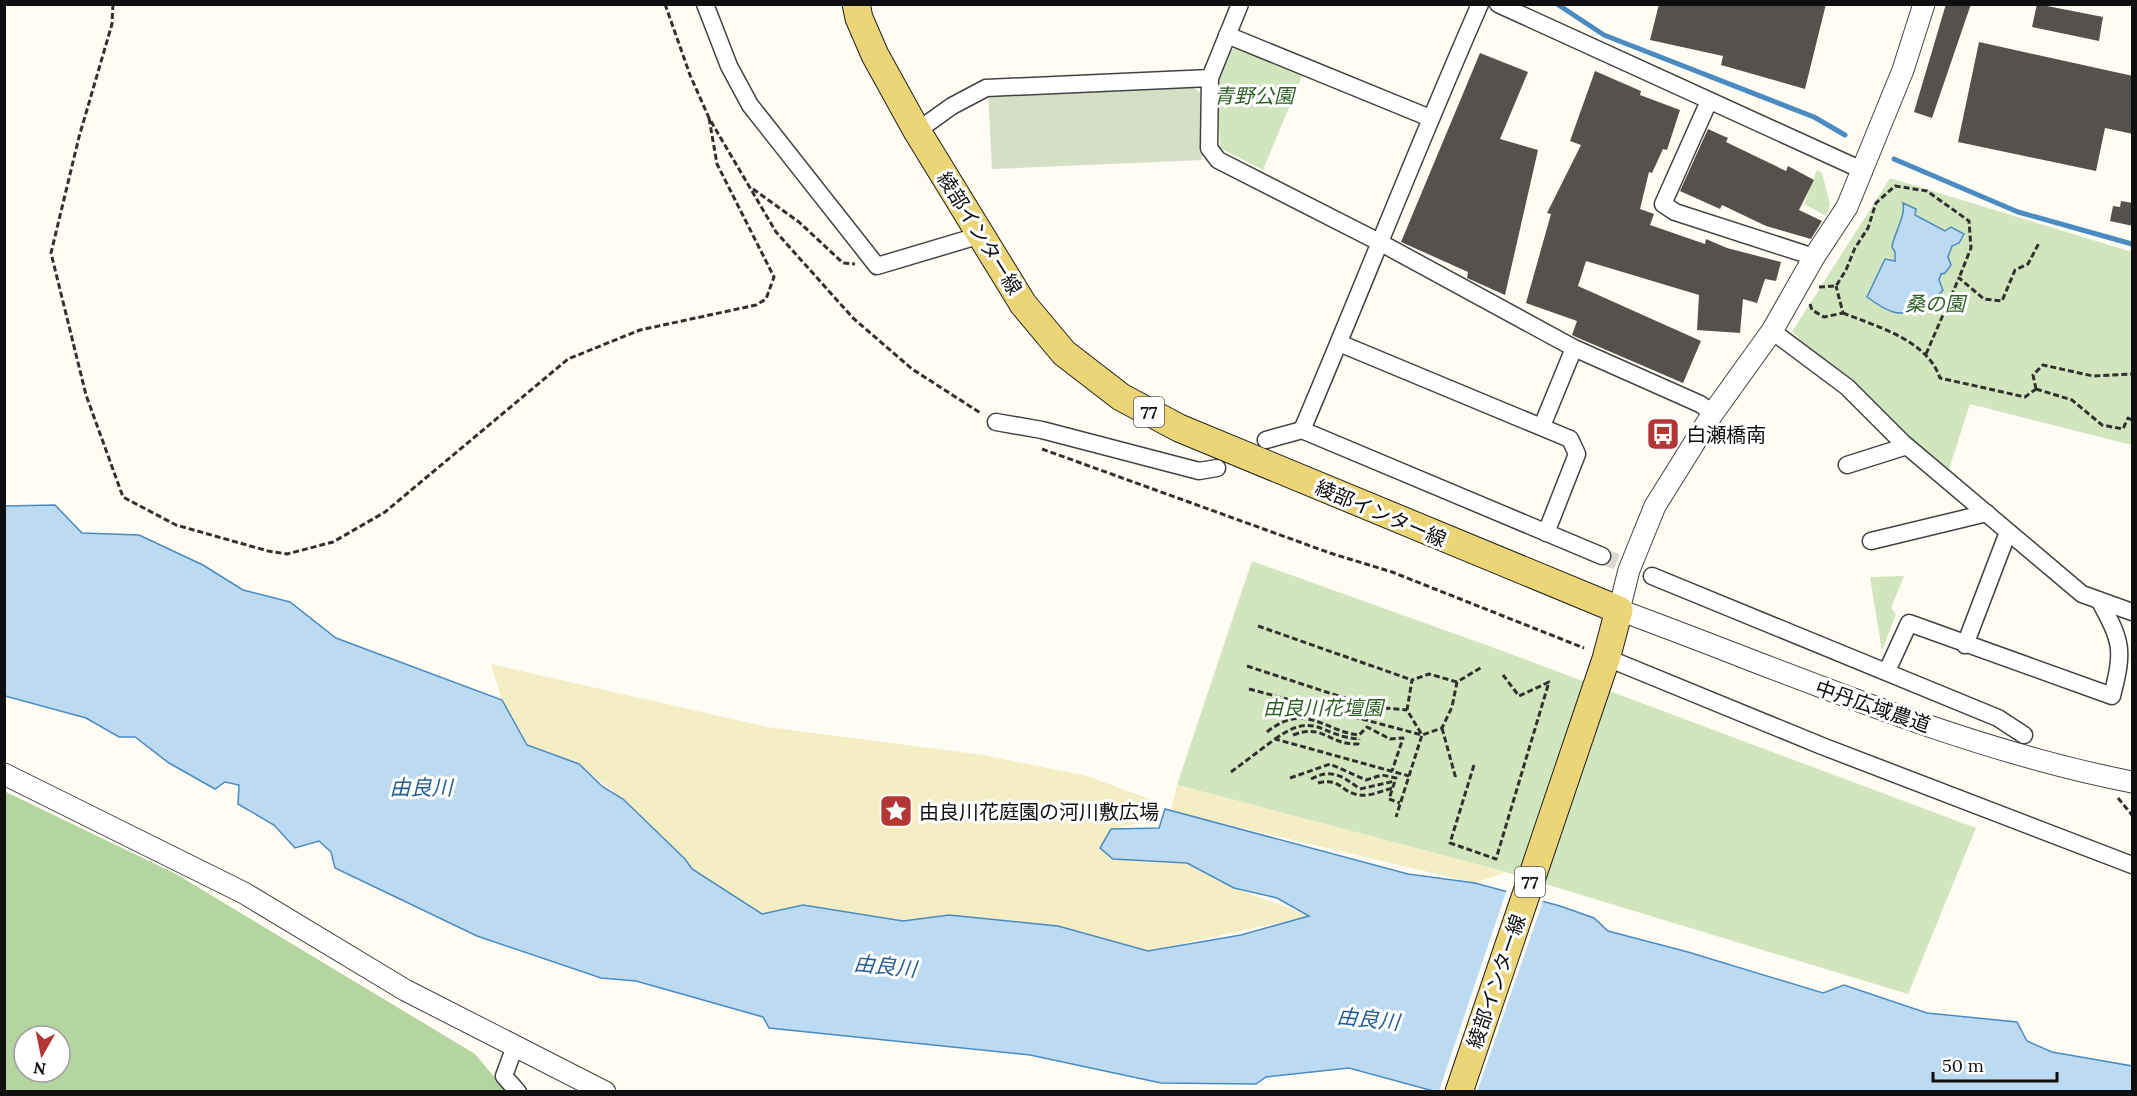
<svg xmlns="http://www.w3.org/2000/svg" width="2137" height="1096" viewBox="0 0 2137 1096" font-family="Lora,'Noto Sans JP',serif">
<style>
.green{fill:#d1e6bf}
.forest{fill:#b5d5a0;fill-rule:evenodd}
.sand{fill:#f5edc4}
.cemetery{fill:#d5dfc5}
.water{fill:#bcdaf1;stroke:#4a8bc1;stroke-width:1.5}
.pier{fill:#fefcf3}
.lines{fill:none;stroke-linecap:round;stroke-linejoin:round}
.stream{stroke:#4a8bc1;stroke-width:5}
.building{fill:#57514d}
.minor-tunnel{stroke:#dad8d1;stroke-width:16;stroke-dasharray:16 8;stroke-linecap:butt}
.minor-casing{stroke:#424242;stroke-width:19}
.tertiary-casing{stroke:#424242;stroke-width:23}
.primary-casing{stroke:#202020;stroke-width:29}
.path{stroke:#313131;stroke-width:3;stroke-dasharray:6 3;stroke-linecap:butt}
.minor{stroke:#fff;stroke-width:16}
.tertiary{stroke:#fff;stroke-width:21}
.primary{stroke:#ebd576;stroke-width:27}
.labels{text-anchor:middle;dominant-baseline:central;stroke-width:6;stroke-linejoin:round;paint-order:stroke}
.shield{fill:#fff;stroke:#575757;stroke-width:1.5}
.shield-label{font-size:18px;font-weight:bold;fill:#0f0f0f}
.park-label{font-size:20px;font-style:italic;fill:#2e6225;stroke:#fff}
.street-label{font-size:20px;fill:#0f0f0f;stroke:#fff}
.poi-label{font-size:20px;fill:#0f0f0f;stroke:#fff;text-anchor:start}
.water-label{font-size:21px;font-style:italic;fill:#245e96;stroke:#fff}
</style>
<rect width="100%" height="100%" fill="#fefcf3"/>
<path class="green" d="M 1238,48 L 1303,74 L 1263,170 L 1220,148 L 1217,82 L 1229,50 Z
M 1817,170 L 1822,173 L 1830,204 L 1826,216 L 1804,204 Z
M 1890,178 L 2132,252 L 2132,445 L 1970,404 L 1947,475 L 1792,332 Z
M 1252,561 L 1500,650 L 1976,828 L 1908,994 L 1506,872 L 1177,785 Z
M 1904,576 L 1891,608 L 1896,614 L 1882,651 L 1870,577 Z"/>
<path class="forest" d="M 4,791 L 176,874 L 475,1054 L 506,1091 L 5,1091 ZM 24,1036 L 60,1036 L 60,1072 L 24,1072 Z"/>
<path class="sand" d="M 491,664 L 767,727 L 983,755 L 1087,776 L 1160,803 L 1155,819 L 1111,830 L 1157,862 L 1187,863 L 1234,888 L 1310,916 L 1148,951 L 1058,926 L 949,915 L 903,921 L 803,905 L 762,914 L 692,869 L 685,858 L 614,792 L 579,764 L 527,745 L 502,700 Z
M 1177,785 L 1506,872 L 1475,883 L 1171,811 Z"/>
<path class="cemetery" d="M 1189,83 L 1200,93 L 1202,160 L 992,169 L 988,92 Z"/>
<path class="water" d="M 1903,203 L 1916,209 L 1915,215 L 1945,231 L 1951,227 L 1964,234 L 1959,243 L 1952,246 L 1948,257 L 1951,265 L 1945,273 L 1941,274 L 1939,280 L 1943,290 L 1927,306 L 1918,304 C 1903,323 1882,308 1867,297 L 1885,259 L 1895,261 L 1895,252 L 1892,247 C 1894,233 1906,216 1903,203 Z
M 55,505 L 82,533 L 139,535 L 203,565 L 243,590 L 290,602 L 336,638 L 502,700 L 527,745 L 579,764 L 603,787 L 623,799 L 685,859 L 692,869 L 762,914 L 803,905 L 903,921 L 949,915 L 1058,926 L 1148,951 L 1241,935 L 1309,916 L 1277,898 L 1234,888 L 1187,863 L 1113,859 L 1100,848 L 1111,829 L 1159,828 L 1165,809 L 1408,874 L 1475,883 L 1560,906 L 1594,918 L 1608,931 L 1688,952 L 1823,993 L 1844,985 L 1927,1013 L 2017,1022 L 2027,1041 L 2052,1052 L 2132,1066 L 2132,1091 L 1437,1092 L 1349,1068 L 1266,1077 L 1256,1084 L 1161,1083 L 1030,1055 L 769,1028 L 763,1017 L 636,981 L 601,978 L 477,936 L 335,868 L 331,852 L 319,841 L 295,848 L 274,825 L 238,804 L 239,785 L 225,782 L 215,789 L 169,763 L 135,737 L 119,737 L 86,718 L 5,696 L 4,506 Z"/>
<path class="pier" d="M 1507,889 L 1544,898 L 1477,1092 L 1439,1091 Z"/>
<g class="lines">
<path class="stream" d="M 1557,4 L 1604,35 L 1814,117 L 1845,135
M 1894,159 L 2018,212 L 2132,244"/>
</g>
<path class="building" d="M 1659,4 L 1826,4 L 1805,89 L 1721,65 L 1723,56 L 1650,40 Z
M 1946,4 L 1971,4 L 1932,118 L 1914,112 Z
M 2037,4 L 2103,17 L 2099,41 L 2032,27 Z
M 1979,42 L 2133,76 L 2133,134 L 2105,128 L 2096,171 L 1958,142 Z
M 1480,53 L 1528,72 L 1500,139 L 1538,150 L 1505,295 L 1467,278 L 1468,272 L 1401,242 Z
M 1595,71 L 1641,91 L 1640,95 L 1680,110 L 1667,150 L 1663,149 L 1652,173 L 1649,172 L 1640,209 L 1654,214 L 1650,225 L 1705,244 L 1706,239 L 1727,248 L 1781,262 L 1776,281 L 1765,279 L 1757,303 L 1743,299 L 1740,333 L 1697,330 L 1699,295 L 1586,261 L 1578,286 L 1701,341 L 1683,383 L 1576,337 L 1572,335 L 1577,321 L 1526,303 L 1551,214 L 1547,213 L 1581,145 L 1570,141 Z
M 1708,129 L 1728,138 L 1726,142 L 1786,171 L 1788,166 L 1814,180 L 1799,210 L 1822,221 L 1811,239 L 1766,226 L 1722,205 L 1720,209 L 1680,191 Z
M 2121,201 L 2133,203 L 2133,226 L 2110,221 L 2113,206 L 2120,207 Z"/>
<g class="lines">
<path class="minor-tunnel" d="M 1602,556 L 1652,576"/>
<defs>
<path id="minor" d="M 705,4 L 729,66 L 750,105 L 877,266 L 981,235
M 1240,4 L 1210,78 L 1209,148 L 1218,160 L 1381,243 L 1574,348 L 1700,404 L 1713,413
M 1498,4 L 1864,171
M 1227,35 L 1430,118
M 1709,101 L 1663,204 L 1675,212 L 1814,257
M 917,131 L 952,106 L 986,88 L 1210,78
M 1772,331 L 1847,387 L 1902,442 L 2082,594 L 2132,612
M 1339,343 L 1570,439 L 1577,454 L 1546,533
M 996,422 L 1042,430 L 1199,471 L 1217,468
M 1542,426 L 1574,348
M 1302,430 C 1362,289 1418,145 1480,4
M 1266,440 L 1302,430 L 1602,556
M 1847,465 L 1907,446
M 1871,541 L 1987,513
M 1652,576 L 1998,718 L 2024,735
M 1965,645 L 2008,532
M 1617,662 L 1822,746 L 2132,865
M 1887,671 L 1909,623 L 2112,696 C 2124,649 2122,642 2099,600
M 515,1046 L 504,1076 L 518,1092"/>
<path id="tertiary" d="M 1924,4 L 1903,70 L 1847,207 L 1814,257 L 1772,331 L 1713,413 L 1655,506 L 1629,570 L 1619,610 C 1789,672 1954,747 2132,782
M 4,774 L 244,893 L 405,990 L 605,1092"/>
<path id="primary" d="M 856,4 L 859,18 L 875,55 L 917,131 L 1023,304 L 1064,353 L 1121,397 L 1179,428 L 1619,610 L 1606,659 L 1459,1092"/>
</defs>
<use href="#minor" class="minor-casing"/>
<use href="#tertiary" class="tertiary-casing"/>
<use href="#primary" class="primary-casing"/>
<path class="path" d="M 113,4 L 112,24 L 79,137 L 51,253 L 86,395 L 123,497 L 176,525 L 268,551 L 287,554 L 333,542 L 385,512 L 568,359 L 640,330 L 756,305 L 766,299 L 774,277 L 717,164 L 709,118
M 665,4 L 690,75 L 709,118 L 776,232 L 853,318 L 912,369 L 982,414
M 753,189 L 799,222 L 843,263 L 855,264
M 1819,287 L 1836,286 L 1846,270 L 1855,248 L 1868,228 L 1876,203 L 1895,186 L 1927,191 L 1969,221 L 1971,248 L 1959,278
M 1810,304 L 1812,310 L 1824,317 L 1843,313 L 1836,286
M 1843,313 C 1878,327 1927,340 1940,378 L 2025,397 L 2036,389
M 1926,354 L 1959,278 L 1984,299 L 2002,301 L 2015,270 L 2028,264 L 2039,243
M 2036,389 L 2033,375 L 2043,365 L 2093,376 L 2132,374
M 2036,389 L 2072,400 L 2102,425 L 2123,429 L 2128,418 L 2132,420
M 1042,449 L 1330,553 L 1392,572 L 1584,648
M 1258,626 L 1412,680
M 1247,666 L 1372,707 L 1407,710
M 1457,682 L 1429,674 L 1412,680 L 1407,710 L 1422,735 L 1442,728 L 1452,707 L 1457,682 L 1482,667
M 1249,689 L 1422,735 L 1396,817
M 1442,728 L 1456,779
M 1267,732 C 1305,701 1326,732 1359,735 L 1367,727 L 1390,739 L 1403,738 L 1392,771
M 1293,735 C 1324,723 1328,745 1358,744 L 1359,739
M 1275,739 C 1316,710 1319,736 1359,739
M 1474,765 L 1450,843 L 1496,859 L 1549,682 L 1519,696 L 1503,675
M 1231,772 L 1275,739 L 1409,776
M 1290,778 L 1330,764 L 1366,780 L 1382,775 L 1396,778 L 1389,799 L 1400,803
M 1311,779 C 1332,768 1342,776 1360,789 L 1395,781
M 1318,783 C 1342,777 1340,793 1360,795 C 1369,797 1384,790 1393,788
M 2118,798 L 2132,815"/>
<use href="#minor" class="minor"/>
<use href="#tertiary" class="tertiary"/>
<use href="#primary" class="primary"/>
</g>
<defs>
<symbol id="bus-square" viewBox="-11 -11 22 22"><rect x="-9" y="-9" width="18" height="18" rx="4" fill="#b33534" stroke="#fff"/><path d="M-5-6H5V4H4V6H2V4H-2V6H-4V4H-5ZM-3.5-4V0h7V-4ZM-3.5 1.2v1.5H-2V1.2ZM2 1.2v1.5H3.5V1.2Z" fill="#fff"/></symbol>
<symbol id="sight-square" viewBox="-11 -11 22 22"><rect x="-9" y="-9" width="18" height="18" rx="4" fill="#b33534" stroke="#fff"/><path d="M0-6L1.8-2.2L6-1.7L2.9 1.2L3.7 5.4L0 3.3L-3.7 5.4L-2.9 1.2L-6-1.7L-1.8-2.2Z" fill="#fff"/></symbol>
</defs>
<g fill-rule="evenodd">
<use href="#bus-square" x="1644" y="415" width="38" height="38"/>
<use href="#sight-square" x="877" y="792" width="38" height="38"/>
</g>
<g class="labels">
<g class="shield">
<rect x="1134" y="397" width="30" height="30" rx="4.5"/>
<rect x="1515" y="867" width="30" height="30" rx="4.5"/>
</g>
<g class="shield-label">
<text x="1149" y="412">77</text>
<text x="1530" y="882">77</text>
</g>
<g class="park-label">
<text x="1254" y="95">青野公園</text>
<text x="1935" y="303">桑の園</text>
<text x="1323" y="707">由良川花壇園</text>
</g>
<g class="street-label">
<text transform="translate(980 233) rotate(58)">綾部インター線</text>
<text transform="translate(1381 513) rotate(23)">綾部インター線</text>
<text transform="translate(1873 706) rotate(19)">中丹広域農道</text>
<text transform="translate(1496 981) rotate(-71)">綾部インター線</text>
</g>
<g class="poi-label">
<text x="1686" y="434">白瀬橋南</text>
<text x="919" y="811">由良川花庭園の河川敷広場</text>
</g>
<g class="water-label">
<text x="421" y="787">由良川</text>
<text transform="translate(885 966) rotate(6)">由良川</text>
<text transform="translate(1368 1019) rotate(6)">由良川</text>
</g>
</g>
<rect width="2137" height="1096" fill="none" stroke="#0f0f0f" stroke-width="12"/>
<g transform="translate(42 1054) rotate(189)"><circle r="28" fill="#ffffff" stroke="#9f9f9f" stroke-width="1.5"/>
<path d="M0-4.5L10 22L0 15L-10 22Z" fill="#b33534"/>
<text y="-9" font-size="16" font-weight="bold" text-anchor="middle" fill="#0f0f0f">N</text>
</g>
<path d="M1933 1072v9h124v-9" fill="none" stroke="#0f0f0f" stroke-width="3"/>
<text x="1942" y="1072" font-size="18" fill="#0f0f0f" stroke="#ffffff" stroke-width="4.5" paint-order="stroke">50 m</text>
</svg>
